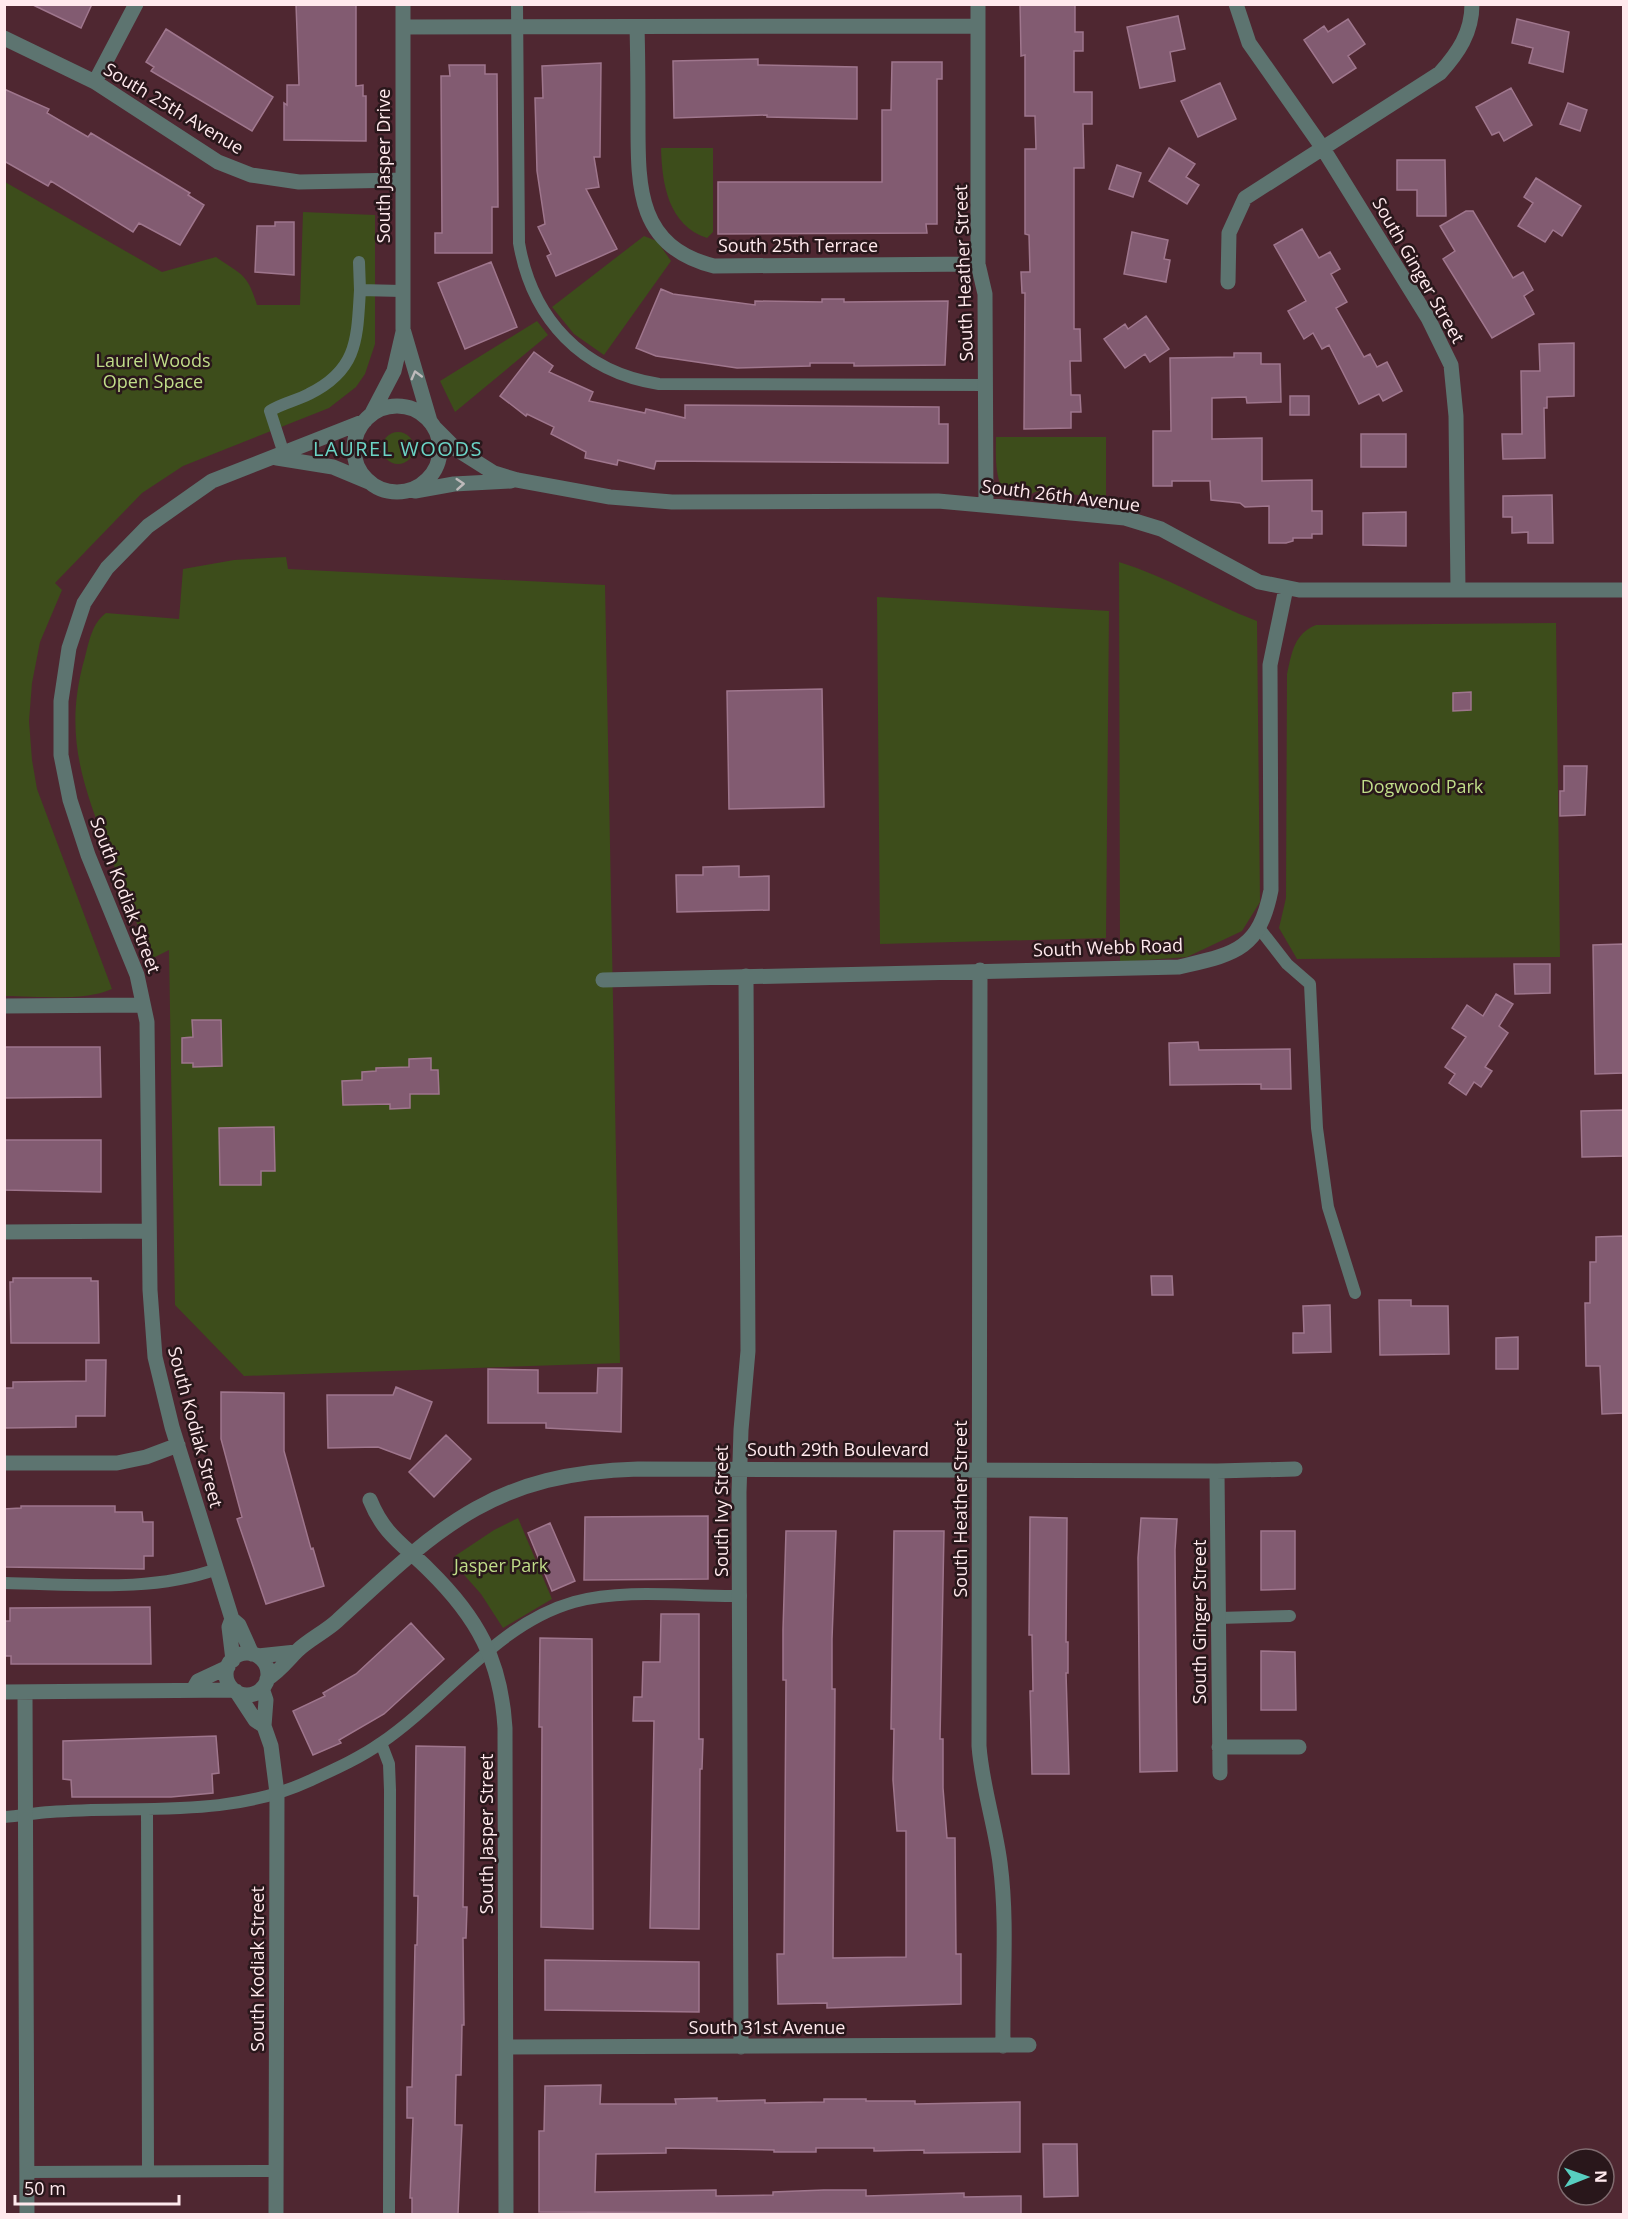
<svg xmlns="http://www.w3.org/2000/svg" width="1628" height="2219" viewBox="0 0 1628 2219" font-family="'Open Sans',sans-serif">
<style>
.green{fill:#3d4d1b}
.building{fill:#825b71;stroke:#9f768d;stroke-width:1.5}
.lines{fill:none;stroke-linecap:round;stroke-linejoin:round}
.lane{stroke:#5d7470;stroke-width:12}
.street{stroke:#5d7470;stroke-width:15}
.oneway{stroke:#bebabb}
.labels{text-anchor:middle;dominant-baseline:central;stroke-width:5;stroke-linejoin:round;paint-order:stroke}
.street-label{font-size:18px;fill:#ffe9ed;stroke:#29171b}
.park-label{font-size:18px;fill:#c0dd89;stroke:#29171b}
.neighbourhood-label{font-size:20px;letter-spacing:1.5px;fill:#6bd4c6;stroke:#29171b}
</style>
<rect width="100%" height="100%" fill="#4f2731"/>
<path class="green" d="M 661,148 L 713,148 L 713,232 L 707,238 C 668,225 662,184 661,148 Z
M 5,182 L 162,272 L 216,257 C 243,276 247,273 257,305 L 300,305 L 303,212 L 375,215 L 375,344 L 365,374 L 356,387 L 329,408 L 183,466 L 142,493 L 55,583 L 62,590 L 40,642 L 32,683 L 29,721 L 32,760 L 37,789 L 112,989 C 83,1002 37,996 5,996 Z
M 644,236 L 657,241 L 671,261 L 604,355 L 574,334 L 552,307 Z
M 537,321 L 548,335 L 455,412 L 440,381 Z
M382 448a16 16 0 1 1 32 0a16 16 0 1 1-32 0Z
M 996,437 L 1106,437 L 1106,498 C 1085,496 1063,493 1041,491 C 1033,491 1030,496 1023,497 C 992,502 996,455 996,437 Z
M 286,557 L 288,569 L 605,585 L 620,1363 L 244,1376 L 175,1305 L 169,950 L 151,959 C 137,924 123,888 109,853 C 82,783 63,733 85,657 C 89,642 92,623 106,613 L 179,619 L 183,569 L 234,560 Z
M 1119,562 C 1167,577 1210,603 1257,621 L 1260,902 L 1242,931 L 1187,957 L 1120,962 Z
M 877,597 L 1109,611 L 1106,938 L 880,944 Z
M 1556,623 L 1560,957 L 1297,959 L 1279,928 L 1286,898 L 1287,674 C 1292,652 1294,634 1316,625 Z
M 518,1518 L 552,1599 L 503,1628 L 481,1594 L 458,1568 L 455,1556 L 494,1530 Z"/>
<path class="building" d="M 31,4 L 92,4 L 81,28 Z
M 296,4 L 356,4 L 356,86 L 363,85 L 363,96 L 366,96 L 366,141 L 284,140 L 284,103 L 287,105 L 287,85 L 299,85 Z
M 1020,4 L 1075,4 L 1075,32 L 1083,32 L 1083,51 L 1074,51 L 1074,92 L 1092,92 L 1092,124 L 1083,124 L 1084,168 L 1074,168 L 1074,329 L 1080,329 L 1081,361 L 1070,361 L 1071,395 L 1080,395 L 1081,412 L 1071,412 L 1071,428 L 1024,429 L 1025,293 L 1022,293 L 1021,272 L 1030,272 L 1029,235 L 1025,234 L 1025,149 L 1036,149 L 1035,116 L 1025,116 L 1025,55 L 1021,56 Z
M 1178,16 L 1185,49 L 1170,52 L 1175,81 L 1140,88 L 1127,27 Z
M 1348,19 L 1365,44 L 1348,56 L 1356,68 L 1333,83 L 1304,40 L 1324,26 L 1328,32 Z
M 1517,19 L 1569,32 L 1563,72 L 1529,63 L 1533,48 L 1512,43 Z
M 166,29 L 273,97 L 252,131 L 151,71 L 154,67 L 146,62 Z
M 758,59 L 758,65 L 857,67 L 857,119 L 767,117 L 767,115 L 674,118 L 673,61 Z
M 892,62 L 942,62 L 942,79 L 937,79 L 937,224 L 926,224 L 927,233 L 718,234 L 718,182 L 882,182 L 882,110 L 891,110 Z
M 601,63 L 600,157 L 594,157 L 599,187 L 586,189 L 617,249 L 556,276 L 547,256 L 551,254 L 538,227 L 545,224 L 537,171 L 535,98 L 543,98 L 542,66 Z
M 449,65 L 485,65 L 485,74 L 497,74 L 498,207 L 492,207 L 492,253 L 435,253 L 435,233 L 442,233 L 441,76 L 450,76 Z
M 1220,83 L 1236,119 L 1198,137 L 1181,101 Z
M 1511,88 L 1532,125 L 1504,141 L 1499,132 L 1492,135 L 1476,107 Z
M 4,89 L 49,109 L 47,113 L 88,137 L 91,133 L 190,193 L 188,195 L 204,205 L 180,245 L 139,223 L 133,232 L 51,181 L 48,186 L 4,161 Z
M 1568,103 L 1587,110 L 1580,131 L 1560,124 Z
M 1169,148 L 1195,164 L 1186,177 L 1199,185 L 1187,204 L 1149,181 Z
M 1397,160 L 1445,160 L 1446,216 L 1417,216 L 1417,190 L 1397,190 Z
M 1117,165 L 1141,173 L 1133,197 L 1109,189 Z
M 1536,178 L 1581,206 L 1562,236 L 1553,230 L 1545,242 L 1518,226 L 1533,203 L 1524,197 Z
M 1466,211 L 1473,211 L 1513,278 L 1523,272 L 1533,290 L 1524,296 L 1534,314 L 1492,338 L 1443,259 L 1455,251 L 1440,226 Z
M 275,222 L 294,222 L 294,275 L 255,272 L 257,226 L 275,226 Z
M 1302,229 L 1319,258 L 1330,252 L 1340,269 L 1331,274 L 1347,302 L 1336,308 L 1364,357 L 1370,354 L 1377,367 L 1387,362 L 1402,391 L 1383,401 L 1379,394 L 1359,404 L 1329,345 L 1322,349 L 1313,333 L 1304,339 L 1288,311 L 1306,301 L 1274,245 Z
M 1132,232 L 1168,240 L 1164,259 L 1170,260 L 1166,282 L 1124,274 Z
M 491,262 L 517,327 L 465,349 L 438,283 Z
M 661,289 L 673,294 L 755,305 L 755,301 L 822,302 L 822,299 L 844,299 L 844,302 L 948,301 L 945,365 L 854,366 L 854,363 L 810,363 L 810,366 L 737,368 L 656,356 L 636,348 Z
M 1146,316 L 1169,349 L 1150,362 L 1145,354 L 1125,368 L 1104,339 L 1125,324 L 1128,329 Z
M 1574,343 L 1574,396 L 1547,397 L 1547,408 L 1544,408 L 1545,458 L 1503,459 L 1502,434 L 1522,434 L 1521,371 L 1540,371 L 1539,344 Z
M 534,352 L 553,366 L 549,372 L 593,392 L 589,401 L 645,413 L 646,409 L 685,418 L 685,405 L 939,407 L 939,424 L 948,424 L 948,463 L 656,461 L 654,469 L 618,460 L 617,465 L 585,458 L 586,452 L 551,434 L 554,427 L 527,414 L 526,416 L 500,396 Z
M 1234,353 L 1261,353 L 1261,364 L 1280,364 L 1281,402 L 1247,403 L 1246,397 L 1212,398 L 1212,439 L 1262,438 L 1262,481 L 1312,480 L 1312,511 L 1322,511 L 1322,534 L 1312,534 L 1312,538 L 1293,538 L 1293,541 L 1286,543 L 1269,543 L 1269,506 L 1245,507 L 1240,503 L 1211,500 L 1210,481 L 1172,481 L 1172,486 L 1153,486 L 1153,431 L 1171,431 L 1170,358 L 1234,357 Z
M 1290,396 L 1309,396 L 1309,415 L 1290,415 Z
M 1361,434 L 1406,434 L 1406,467 L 1361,467 Z
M 1552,495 L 1553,543 L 1528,543 L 1528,532 L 1512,533 L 1512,517 L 1503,517 L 1503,496 Z
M 1406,512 L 1406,546 L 1363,545 L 1363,513 Z
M 822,689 L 824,807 L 729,809 L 727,691 Z
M 1471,692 L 1471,710 L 1453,711 L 1453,693 Z
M 1564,766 L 1587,766 L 1585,815 L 1560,816 L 1560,791 L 1564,791 Z
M 739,866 L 739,877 L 769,876 L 769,910 L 677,912 L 676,875 L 703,875 L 703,867 Z
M 1623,944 L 1623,1073 L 1595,1074 L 1593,945 Z
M 1514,964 L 1550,964 L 1550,993 L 1515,994 Z
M 1496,994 L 1513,1004 L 1499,1026 L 1508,1033 L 1485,1067 L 1492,1071 L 1481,1087 L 1474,1082 L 1466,1095 L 1449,1083 L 1455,1074 L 1445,1067 L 1466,1037 L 1452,1028 L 1467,1005 L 1483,1016 Z
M 192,1020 L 221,1020 L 222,1066 L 193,1067 L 193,1063 L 182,1063 L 182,1038 L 193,1037 Z
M 1198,1042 L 1199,1050 L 1290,1049 L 1291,1089 L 1261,1089 L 1261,1084 L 1170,1085 L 1169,1043 Z
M 4,1047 L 100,1047 L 101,1097 L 4,1098 Z
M 431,1058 L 431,1070 L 438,1070 L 439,1094 L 410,1094 L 410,1108 L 390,1109 L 390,1104 L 343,1105 L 342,1081 L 362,1080 L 362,1072 L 376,1071 L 376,1068 L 409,1067 L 409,1059 Z
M 1623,1110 L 1623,1156 L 1582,1157 L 1581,1111 Z
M 274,1127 L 275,1171 L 261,1171 L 261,1185 L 220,1185 L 219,1128 Z
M 4,1140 L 101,1140 L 101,1192 L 4,1190 Z
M 1623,1236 L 1623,1413 L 1602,1414 L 1600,1366 L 1586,1366 L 1585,1303 L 1590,1303 L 1590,1262 L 1596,1262 L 1596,1237 Z
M 1151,1276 L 1172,1276 L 1173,1295 L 1152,1295 Z
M 13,1278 L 91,1278 L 91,1281 L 98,1281 L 99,1343 L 11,1343 L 10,1282 L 13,1282 Z
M 1379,1300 L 1411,1300 L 1411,1306 L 1448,1306 L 1449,1354 L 1380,1355 Z
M 1330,1305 L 1331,1352 L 1293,1353 L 1293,1333 L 1304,1333 L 1303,1306 Z
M 1518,1337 L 1518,1369 L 1496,1369 L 1496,1338 Z
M 86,1360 L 106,1360 L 105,1416 L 76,1416 L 76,1427 L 4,1428 L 4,1388 L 13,1388 L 13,1382 L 86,1381 Z
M 598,1368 L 622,1368 L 621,1432 L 546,1428 L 546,1423 L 488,1423 L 488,1369 L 538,1370 L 538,1393 L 597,1393 Z
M 396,1387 L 432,1402 L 410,1459 L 378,1447 L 328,1448 L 327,1395 L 393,1395 Z
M 221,1392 L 284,1393 L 284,1451 L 311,1549 L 313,1548 L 324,1586 L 266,1604 L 237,1519 L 242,1517 L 221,1439 Z
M 446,1435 L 471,1459 L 434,1497 L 409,1472 Z
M 21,1506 L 115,1506 L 115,1512 L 142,1512 L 143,1522 L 153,1522 L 153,1556 L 144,1556 L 144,1569 L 4,1567 L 4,1509 L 21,1508 Z
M 708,1516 L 708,1579 L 584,1580 L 585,1517 Z
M 1030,1517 L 1067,1518 L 1066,1642 L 1068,1642 L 1068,1673 L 1066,1673 L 1069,1774 L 1032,1774 L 1030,1691 L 1033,1691 L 1032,1635 L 1029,1635 Z
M 1141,1518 L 1177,1519 L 1175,1550 L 1177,1771 L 1140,1772 L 1138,1558 Z
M 550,1523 L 575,1581 L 552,1591 L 528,1533 Z
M 786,1531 L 836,1531 L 832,1639 L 832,1689 L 835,1689 L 833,1958 L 906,1957 L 906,1831 L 897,1831 L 893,1780 L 894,1729 L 891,1729 L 894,1531 L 944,1531 L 940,1739 L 943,1739 L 943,1788 L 947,1838 L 955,1838 L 956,1954 L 961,1954 L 961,2004 L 827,2008 L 827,2003 L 778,2004 L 777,1954 L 784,1954 L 786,1680 L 783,1680 L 783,1630 Z
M 1261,1531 L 1295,1531 L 1295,1589 L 1261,1590 Z
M 150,1607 L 151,1664 L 11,1664 L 11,1656 L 4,1656 L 4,1621 L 10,1621 L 10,1608 Z
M 661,1614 L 699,1614 L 699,1739 L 703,1739 L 702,1769 L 700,1769 L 699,1929 L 650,1928 L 654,1721 L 633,1721 L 634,1697 L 642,1697 L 643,1662 L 660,1662 Z
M 411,1623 L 444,1659 L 384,1714 L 339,1740 L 341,1743 L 313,1755 L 293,1711 L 325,1696 L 323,1693 L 356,1674 Z
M 540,1638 L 592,1639 L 593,1929 L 541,1927 L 542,1727 L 539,1727 Z
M 1261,1651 L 1295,1652 L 1296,1710 L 1261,1710 Z
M 216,1736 L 219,1773 L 212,1774 L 213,1793 L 171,1797 L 72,1797 L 71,1780 L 63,1779 L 63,1741 Z
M 416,1746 L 465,1747 L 463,1907 L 467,1907 L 466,1938 L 463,1938 L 464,2025 L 462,2025 L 461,2075 L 456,2075 L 455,2125 L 462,2125 L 458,2214 L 412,2214 L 412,2198 L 410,2198 L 413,2118 L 407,2118 L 407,2087 L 412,2087 L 415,1945 L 417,1945 L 418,1896 L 414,1896 Z
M 545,1960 L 699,1962 L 699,2012 L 545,2010 Z
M 601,2085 L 600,2104 L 676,2104 L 675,2099 L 717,2098 L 717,2101 L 765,2100 L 765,2103 L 824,2102 L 824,2099 L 866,2099 L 866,2101 L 915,2101 L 915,2104 L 1020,2102 L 1020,2152 L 924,2153 L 924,2150 L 874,2151 L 874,2148 L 816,2148 L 816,2152 L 774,2152 L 774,2150 L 666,2148 L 666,2153 L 596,2154 L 595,2192 L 716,2190 L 716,2196 L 773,2195 L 773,2192 L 824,2190 L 866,2190 L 866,2196 L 964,2193 L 964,2197 L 1021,2196 L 1021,2214 L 539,2212 L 539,2131 L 544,2131 L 545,2086 Z
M 1043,2144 L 1077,2144 L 1078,2196 L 1044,2197 Z"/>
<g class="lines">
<path class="lane" d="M 517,4 L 519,243 C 532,319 582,372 659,384 L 986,385
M 359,262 L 360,290
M 284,454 L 270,411 C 282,403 296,401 309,394 C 358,370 357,339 360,290 L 402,291
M 1259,928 L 1287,964 L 1310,984 L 1317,1128 L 1328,1207 L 1355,1293
M 4,1583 C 75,1584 150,1593 217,1569
M 1218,1618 L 1290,1616
M 381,1743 L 389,1764 L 390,1790 L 389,2214
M 147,1810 L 148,2171
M 4,1817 C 20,1816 35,1813 50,1812 C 137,1805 227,1819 309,1781 C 333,1770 360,1758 381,1743 C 446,1699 496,1624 574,1602 C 627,1588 687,1597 741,1596
M 27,2172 L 276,2171"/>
<path class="street" d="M 403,4 L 403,329 L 430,421
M 978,4 L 978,264 L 985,294 L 986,505
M 1236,4 L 1249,43 L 1322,147 L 1428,318 L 1451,365 L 1456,416 L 1458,590
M 403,27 L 977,26
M 637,27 C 638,60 638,92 638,124 C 638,189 638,247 714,266 L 978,264
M 4,38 L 95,82 L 218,162 L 251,175 L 299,182 L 403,180
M 95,82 L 136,4
M 1228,282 L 1229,233 L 1245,198 L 1440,73 C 1458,53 1472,33 1472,4
M354 449a43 43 0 1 1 86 0a43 43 0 1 1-86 0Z
M 371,415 L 394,371 L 403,332
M 433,426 L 456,449 L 494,473 L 517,480 L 610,497 L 672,502 L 938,501 L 1125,518 L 1161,529 L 1259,582 L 1299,590 L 1624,590
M 277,458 L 333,467 L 369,482
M 415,491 L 454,484 L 511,481
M 980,970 L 979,1746 C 982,1786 995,1824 1000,1863 C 1008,1923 1002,1985 1003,2046
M 603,980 L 1179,967 C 1234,954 1259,951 1271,890 L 1270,665 L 1286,588
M 4,1006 L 143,1005
M 4,1232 L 149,1231
M 4,1463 L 117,1463 L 146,1457 L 178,1445
M 1217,1471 L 1220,1773
M 370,1500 C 384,1535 404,1545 429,1570 C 477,1617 501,1660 505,1728 L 506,2214
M 232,1619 L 229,1627 L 233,1660
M226 1674a21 21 0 1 1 42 0a21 21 0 1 1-42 0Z
M 252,1654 L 239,1625 L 232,1619 L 172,1427 L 155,1357 L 150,1290 L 147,1022 L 137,975 L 88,855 L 70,800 L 61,755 L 61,701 L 69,648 L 84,603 L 107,568 L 148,526 L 212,481 L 365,421
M 258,1656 L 296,1652
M 267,1679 C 280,1671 287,1661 297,1651 C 308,1640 325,1632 337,1621 C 438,1528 492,1473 638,1469 L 1217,1471 L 1295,1469
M 194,1688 L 198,1681 L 228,1667
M 262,1688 L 266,1700 L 264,1726 L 271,1746 L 277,1793 L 276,2214
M 236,1691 L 255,1720 L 264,1726
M 4,1692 L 234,1690
M 25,1692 L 27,2214
M 1219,1747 L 1299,1747
M 506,2047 L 1029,2045
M 741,2047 L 739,1492 L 741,1430 L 748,1351 L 746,976"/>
</g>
<defs><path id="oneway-chevron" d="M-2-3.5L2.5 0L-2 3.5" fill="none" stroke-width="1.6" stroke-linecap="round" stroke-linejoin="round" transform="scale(1.5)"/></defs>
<g class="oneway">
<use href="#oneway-chevron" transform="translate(416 375) rotate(-105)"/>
<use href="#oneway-chevron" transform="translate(460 484) rotate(-4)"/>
</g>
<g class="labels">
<g class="street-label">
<text transform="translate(174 108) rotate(31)">South 25th Avenue</text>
<text transform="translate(383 166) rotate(-90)">South Jasper Drive</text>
<text x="798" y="245">South 25th Terrace</text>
<text transform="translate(1419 270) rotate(60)">South Ginger Street</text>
<text transform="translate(963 273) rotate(-92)">South Heather Street</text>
<text transform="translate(1061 495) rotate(7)">South 26th Avenue</text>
<text transform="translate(126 895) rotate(69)">South Kodiak Street</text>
<text transform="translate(1108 947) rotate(-2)">South Webb Road</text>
<text transform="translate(196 1427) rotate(75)">South Kodiak Street</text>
<text x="838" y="1449">South 29th Boulevard</text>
<text transform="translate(960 1509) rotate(-90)">South Heather Street</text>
<text transform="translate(721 1511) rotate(-90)">South Ivy Street</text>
<text transform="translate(1199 1622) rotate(-90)">South Ginger Street</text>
<text transform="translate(486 1834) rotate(-90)">South Jasper Street</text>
<text transform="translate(257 1969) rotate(-90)">South Kodiak Street</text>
<text x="767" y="2027">South 31st Avenue</text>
</g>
<g class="park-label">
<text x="153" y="360">Laurel Woods<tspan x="153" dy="21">Open Space</tspan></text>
<text x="1422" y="786">Dogwood Park</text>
<text x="501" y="1565">Jasper Park</text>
</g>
<g class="neighbourhood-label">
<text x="398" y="448">LAUREL WOODS</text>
</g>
</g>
<rect width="1628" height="2219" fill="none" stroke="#ffe9ed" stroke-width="12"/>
<g transform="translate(1586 2177) rotate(89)"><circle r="28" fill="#29171b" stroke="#7f6b6f" stroke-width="1.5"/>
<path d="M0-4.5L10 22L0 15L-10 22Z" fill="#58cec0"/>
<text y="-9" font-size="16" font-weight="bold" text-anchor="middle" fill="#ffe9ed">N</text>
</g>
<path d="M15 2195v9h164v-9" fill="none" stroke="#ffe9ed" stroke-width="3"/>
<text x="24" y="2195" font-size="18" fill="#ffe9ed" stroke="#29171b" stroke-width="4.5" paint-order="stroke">50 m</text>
</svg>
